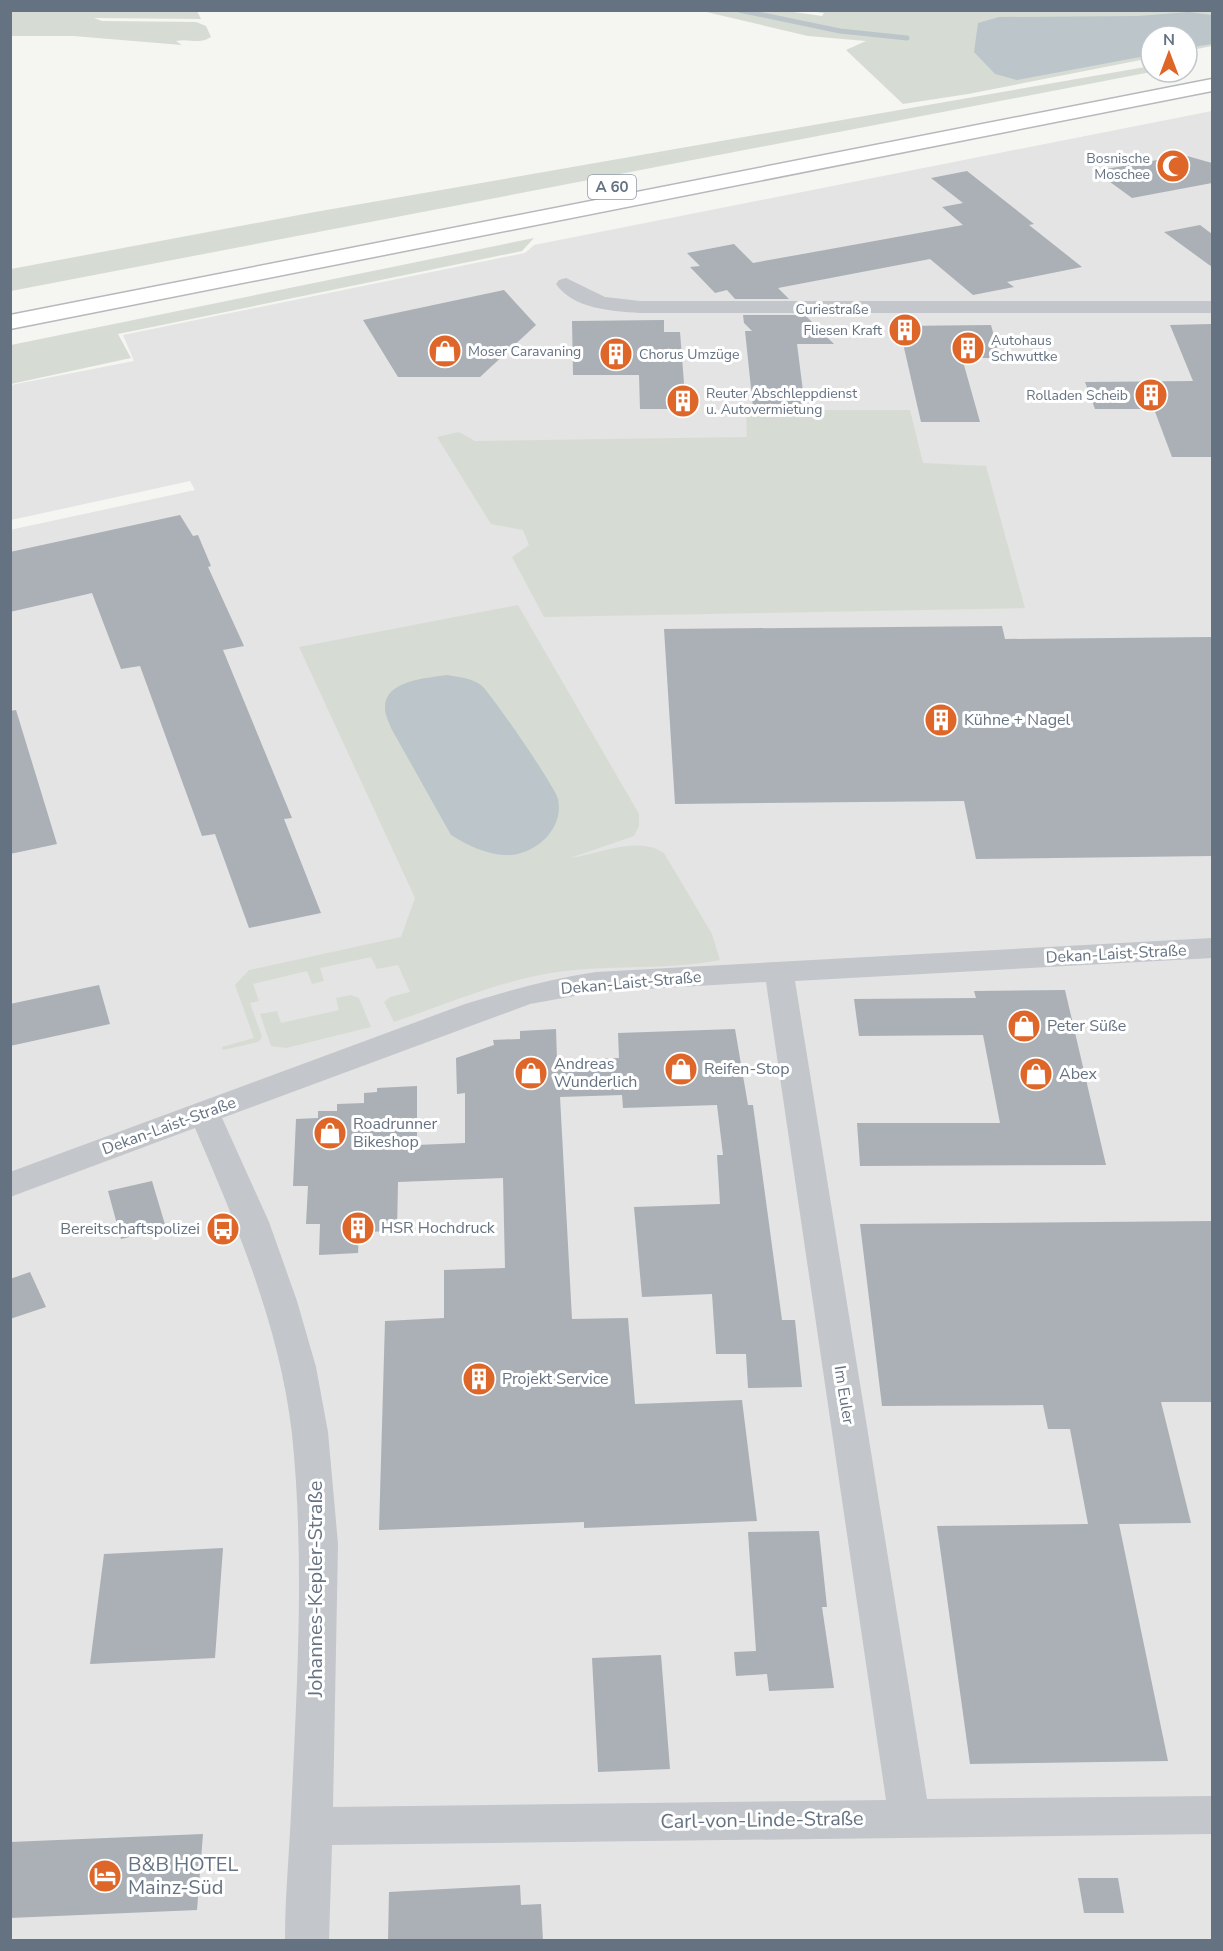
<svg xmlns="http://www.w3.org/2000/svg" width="1223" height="1951" viewBox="0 0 1223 1951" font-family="'Nunito Sans',sans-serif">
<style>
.built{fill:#e3e4e3}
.green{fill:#d6dcd3}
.water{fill:#bcc5ca}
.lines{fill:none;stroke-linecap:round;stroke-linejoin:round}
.stream{stroke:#bcc5ca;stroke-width:5}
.building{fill:#aab0b6}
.motorway-casing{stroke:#b6b8bc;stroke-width:3}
.minor{fill:#c3c6ca;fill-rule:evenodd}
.motorway{fill:#fff;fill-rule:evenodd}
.labels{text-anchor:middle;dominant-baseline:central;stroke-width:6;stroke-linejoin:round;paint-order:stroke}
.far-poi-label{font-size:14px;fill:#657282;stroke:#fff;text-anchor:start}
.far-street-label{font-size:14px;fill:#657282;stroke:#fff}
.shield{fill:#fff;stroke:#939ca8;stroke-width:1.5}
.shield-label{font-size:15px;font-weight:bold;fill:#657282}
.poi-label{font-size:16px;fill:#657282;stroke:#fff;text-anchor:start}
.street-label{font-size:16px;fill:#657282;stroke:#fff}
.near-street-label{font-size:20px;fill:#657282;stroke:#fff}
.near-poi-label{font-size:20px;fill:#657282;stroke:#fff;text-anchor:start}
</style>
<rect width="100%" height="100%" fill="#f5f5f2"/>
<path class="built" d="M 1212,111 L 1212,1940 L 11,1940 L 10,530 L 195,490 L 190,481 L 11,520 L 11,385 L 134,361 L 123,335 L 525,253 L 534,245 Z"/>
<path class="green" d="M 10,11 L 197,11 L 201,19 L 94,18 L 102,21 L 196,22 L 206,26 L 211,37 C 199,45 189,38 176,41 L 182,45 L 73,36 L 11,36 Z
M 702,11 L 787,11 L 822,16 L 824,13 L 809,11 L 1212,11 L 1212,46 L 1187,51 L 1187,36 L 1151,36 L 1151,58 L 968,94 L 903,104 L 846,50 L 866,41 L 808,36 Z
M 1151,66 L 1151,72 L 11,291 L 11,269 L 315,212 Z
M 534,238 L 522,251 L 118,334 L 131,358 L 11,384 L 11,345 Z
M 746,410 L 910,410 L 923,463 L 986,466 L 1025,608 L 544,617 L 512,557 L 529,545 L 523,530 L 491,524 L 437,437 L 459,432 L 475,441 L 747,437 Z
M 518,605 L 639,814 L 639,826 L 634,836 L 570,858 C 599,854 638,835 664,853 L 712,934 L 720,960 C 669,970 616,965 565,971 C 506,978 449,1003 394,1022 L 384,1002 L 390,997 L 410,992 L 398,965 L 377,969 L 371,957 L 320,968 L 324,981 L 312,984 L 307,971 L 253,984 L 259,1001 L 250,1003 L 262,1037 L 258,1042 L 223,1050 L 222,1047 L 254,1038 L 235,985 L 249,970 L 401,937 L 415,898 L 299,647 Z
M 351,995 L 359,998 L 371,1027 L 286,1048 L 271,1046 L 260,1014 L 277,1011 L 281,1023 L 339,1010 L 336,998 Z"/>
<path class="water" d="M 1189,12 L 1212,15 L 1212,44 L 1187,48 L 1187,36 L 1151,36 L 1151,55 L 1017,80 L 995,74 L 974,52 L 978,23 L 999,17 L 1138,16 Z
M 447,675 C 458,677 473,678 482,686 C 492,695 556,788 558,799 C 564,827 539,852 511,855 C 490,856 468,846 451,835 L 391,728 C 389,722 385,715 385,709 C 383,680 428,678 447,675 Z"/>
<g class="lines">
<path class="stream" d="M 739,10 L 840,31 L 907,38"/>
</g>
<path class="building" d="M 1180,154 L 1212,163 L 1212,183 L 1132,198 L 1095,171 L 1174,157 Z
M 967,171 L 1034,224 L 1029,225 L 1082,267 L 1007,282 L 1014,287 L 973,295 L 930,259 L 778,288 L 789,299 L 735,299 L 727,290 L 715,293 L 690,267 L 700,266 L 687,253 L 734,244 L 753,263 L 963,225 L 942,207 L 963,203 L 931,178 Z
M 1200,225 L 1212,234 L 1212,267 L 1164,232 Z
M 504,290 L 536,325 L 480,377 L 398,377 L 363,320 Z
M 743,315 L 805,315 L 834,344 L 797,344 L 805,407 L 753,407 L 745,331 L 752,331 L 744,323 Z
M 664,320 L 664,332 L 680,332 L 686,409 L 640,409 L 639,375 L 573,375 L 572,321 Z
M 1212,324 L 1212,457 L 1172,457 L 1154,409 L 1095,409 L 1085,382 L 1193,381 L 1170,325 Z
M 991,325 L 1000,358 L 962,358 L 980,422 L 921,422 L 899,326 Z
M 180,515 L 193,536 L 198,535 L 211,566 L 208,567 L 244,646 L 223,650 L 292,818 L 284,819 L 321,913 L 249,928 L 215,834 L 202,836 L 140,666 L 121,669 L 92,593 L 10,612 L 10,552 Z
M 1002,626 L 1005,639 L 1212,637 L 1212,856 L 976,859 L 964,801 L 675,804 L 664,629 Z
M 16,710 L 57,844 L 10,854 L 10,711 Z
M 99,985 L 110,1024 L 10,1046 L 10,1004 Z
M 1065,990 L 1106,1165 L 860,1166 L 857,1123 L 1000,1123 L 983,1035 L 859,1036 L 854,999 L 976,998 L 974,991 Z
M 556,1029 L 557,1060 L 619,1058 L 618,1033 L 735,1029 L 748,1105 L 753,1105 L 782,1320 L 795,1320 L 802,1387 L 748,1388 L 746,1354 L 716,1354 L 712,1294 L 642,1297 L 634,1207 L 720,1204 L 717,1155 L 723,1155 L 717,1105 L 623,1108 L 622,1095 L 560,1097 L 572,1319 L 628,1318 L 635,1404 L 742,1400 L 757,1521 L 584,1528 L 584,1522 L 379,1530 L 385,1321 L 444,1318 L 444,1270 L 505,1268 L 503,1178 L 398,1182 L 397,1231 L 359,1232 L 358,1253 L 319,1255 L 320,1224 L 306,1224 L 308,1186 L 293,1186 L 296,1119 L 318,1118 L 318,1111 L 337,1111 L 337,1104 L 364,1103 L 364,1093 L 377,1092 L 377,1088 L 417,1086 L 417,1145 L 465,1143 L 465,1093 L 457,1094 L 456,1058 L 494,1045 L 493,1040 L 520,1039 L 520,1031 Z
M 152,1181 L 166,1228 L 121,1239 L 108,1191 Z
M 1212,1221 L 1212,1402 L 1161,1402 L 1191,1523 L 1119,1524 L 1168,1761 L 970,1764 L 937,1526 L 1088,1524 L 1070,1429 L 1048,1429 L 1043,1405 L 882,1406 L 860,1224 Z
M 30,1272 L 46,1307 L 10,1319 L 10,1279 Z
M 819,1531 L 827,1607 L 822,1607 L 834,1688 L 769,1691 L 767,1674 L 736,1676 L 734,1652 L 756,1651 L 748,1532 Z
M 223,1548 L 215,1658 L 90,1664 L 104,1554 Z
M 661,1655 L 670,1769 L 598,1772 L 592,1658 Z
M 203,1834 L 197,1910 L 10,1918 L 10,1842 Z
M 1078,1878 L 1118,1878 L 1124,1913 L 1084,1913 Z
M 520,1885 L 521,1905 L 541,1904 L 543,1941 L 388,1941 L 389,1892 Z"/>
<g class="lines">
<defs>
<path id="motorway" d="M 1212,79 L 1212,91 L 10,329 L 10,315 Z"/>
</defs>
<use href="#motorway" class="motorway-casing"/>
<path class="minor" d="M 566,278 L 605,297 L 640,301 L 1212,301 L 1212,313 L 640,313 C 612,311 573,309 556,284 L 559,280 Z
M 1212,938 L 1212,958 L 795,981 L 927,1799 L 1212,1796 L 1212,1834 L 332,1845 L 329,1940 L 285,1940 C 285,1898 289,1856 291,1814 C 297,1688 305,1559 292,1434 C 280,1327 237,1226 195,1128 L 10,1197 L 10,1172 L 465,1004 C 509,990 551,979 596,972 ZM 766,982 L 886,1800 L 333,1807 L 338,1544 L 328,1432 L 316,1367 L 297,1301 L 269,1222 L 222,1118 L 530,1004 L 596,992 Z"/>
<use href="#motorway" class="motorway"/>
</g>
<defs>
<symbol id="mosque-disc" viewBox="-11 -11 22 22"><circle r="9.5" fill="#df6629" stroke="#fff"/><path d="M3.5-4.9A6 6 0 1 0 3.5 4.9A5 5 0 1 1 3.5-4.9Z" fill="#fff"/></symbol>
<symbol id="building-disc" viewBox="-11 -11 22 22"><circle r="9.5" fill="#df6629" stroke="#fff"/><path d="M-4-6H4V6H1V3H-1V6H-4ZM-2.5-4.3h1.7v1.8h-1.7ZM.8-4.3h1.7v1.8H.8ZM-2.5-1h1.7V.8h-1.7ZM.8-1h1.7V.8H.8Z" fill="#fff"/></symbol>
<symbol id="shop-disc" viewBox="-11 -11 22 22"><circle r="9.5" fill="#df6629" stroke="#fff"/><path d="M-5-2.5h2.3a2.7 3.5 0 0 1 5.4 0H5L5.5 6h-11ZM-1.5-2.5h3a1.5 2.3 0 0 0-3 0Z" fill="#fff"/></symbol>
<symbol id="bus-disc" viewBox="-11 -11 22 22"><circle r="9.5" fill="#df6629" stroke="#fff"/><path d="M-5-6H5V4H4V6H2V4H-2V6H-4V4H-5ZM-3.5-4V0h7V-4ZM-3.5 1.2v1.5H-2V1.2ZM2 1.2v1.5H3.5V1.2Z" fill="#fff"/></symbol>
<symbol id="hotel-disc" viewBox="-11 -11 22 22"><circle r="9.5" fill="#df6629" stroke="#fff"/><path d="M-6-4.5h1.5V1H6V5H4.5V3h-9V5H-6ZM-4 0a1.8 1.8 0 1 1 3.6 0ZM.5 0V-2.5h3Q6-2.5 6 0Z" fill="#fff"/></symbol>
</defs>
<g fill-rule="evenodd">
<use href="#mosque-disc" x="1154" y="147" width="38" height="38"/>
<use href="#building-disc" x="886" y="311" width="38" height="38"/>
<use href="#building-disc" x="949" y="329" width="38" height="38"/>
<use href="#shop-disc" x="426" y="332" width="38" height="38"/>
<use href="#building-disc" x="597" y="335" width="38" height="38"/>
<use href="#building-disc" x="1132" y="376" width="38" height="38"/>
<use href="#building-disc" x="664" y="382" width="38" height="38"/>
<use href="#building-disc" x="922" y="701" width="38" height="38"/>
<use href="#shop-disc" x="1005" y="1007" width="38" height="38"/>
<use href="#shop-disc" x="662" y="1050" width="38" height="38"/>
<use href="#shop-disc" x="512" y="1054" width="38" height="38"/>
<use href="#shop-disc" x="1017" y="1055" width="38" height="38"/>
<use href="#shop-disc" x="311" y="1114" width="38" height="38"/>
<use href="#building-disc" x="339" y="1209" width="38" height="38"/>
<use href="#bus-disc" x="204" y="1210" width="38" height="38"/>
<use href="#building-disc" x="460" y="1360" width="38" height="38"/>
<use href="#hotel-disc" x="86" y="1857" width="38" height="38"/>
</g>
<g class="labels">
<g class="far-poi-label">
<text x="1150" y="158" text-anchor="end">Bosnische<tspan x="1150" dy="16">Moschee</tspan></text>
<text x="882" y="330" text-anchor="end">Fliesen Kraft</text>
<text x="991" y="340">Autohaus<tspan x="991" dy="16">Schwuttke</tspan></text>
<text x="468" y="351">Moser Caravaning</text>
<text x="639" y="354">Chorus Umzüge</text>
<text x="706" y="393">Reuter Abschleppdienst<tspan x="706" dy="16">u. Autovermietung</tspan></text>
<text x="1128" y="395" text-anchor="end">Rolladen Scheib</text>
</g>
<g class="far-street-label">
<text x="832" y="309">Curiestraße</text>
</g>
<rect class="shield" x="588" y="175" width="48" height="24" rx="4.5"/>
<g class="shield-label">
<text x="612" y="187">A 60</text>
</g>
<g class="poi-label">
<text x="964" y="720">Kühne + Nagel</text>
<text x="1047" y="1026">Peter Süße</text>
<text x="554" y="1064">Andreas<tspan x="554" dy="18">Wunderlich</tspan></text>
<text x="704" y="1069">Reifen-Stop</text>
<text x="1059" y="1074">Abex</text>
<text x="353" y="1124">Roadrunner<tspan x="353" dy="18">Bikeshop</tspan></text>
<text x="381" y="1228">HSR Hochdruck</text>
<text x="200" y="1229" text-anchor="end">Bereitschaftspolizei</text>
<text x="502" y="1379">Projekt Service</text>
</g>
<g class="street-label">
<text transform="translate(1116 954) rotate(-3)">Dekan-Laist-Straße</text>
<text transform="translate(631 983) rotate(-5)">Dekan-Laist-Straße</text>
<text transform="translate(169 1126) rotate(-20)">Dekan-Laist-Straße</text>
<text transform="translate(844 1395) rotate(81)">Im Euler</text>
</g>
<g class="near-street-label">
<text transform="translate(315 1589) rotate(-90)">Johannes-Kepler-Straße</text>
<text transform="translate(762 1820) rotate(-1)">Carl-von-Linde-Straße</text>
</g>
<g class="near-poi-label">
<text x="128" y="1864">B&amp;B HOTEL<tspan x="128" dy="23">Mainz-Süd</tspan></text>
</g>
</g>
<rect width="1223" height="1951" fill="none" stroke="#657282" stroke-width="24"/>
<g transform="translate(1169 54)"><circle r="28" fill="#ffffff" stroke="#c1c7cd" stroke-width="1.5"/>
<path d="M0-4.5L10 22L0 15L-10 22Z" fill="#df6629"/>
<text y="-9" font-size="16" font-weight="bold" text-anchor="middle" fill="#657282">N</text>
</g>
</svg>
